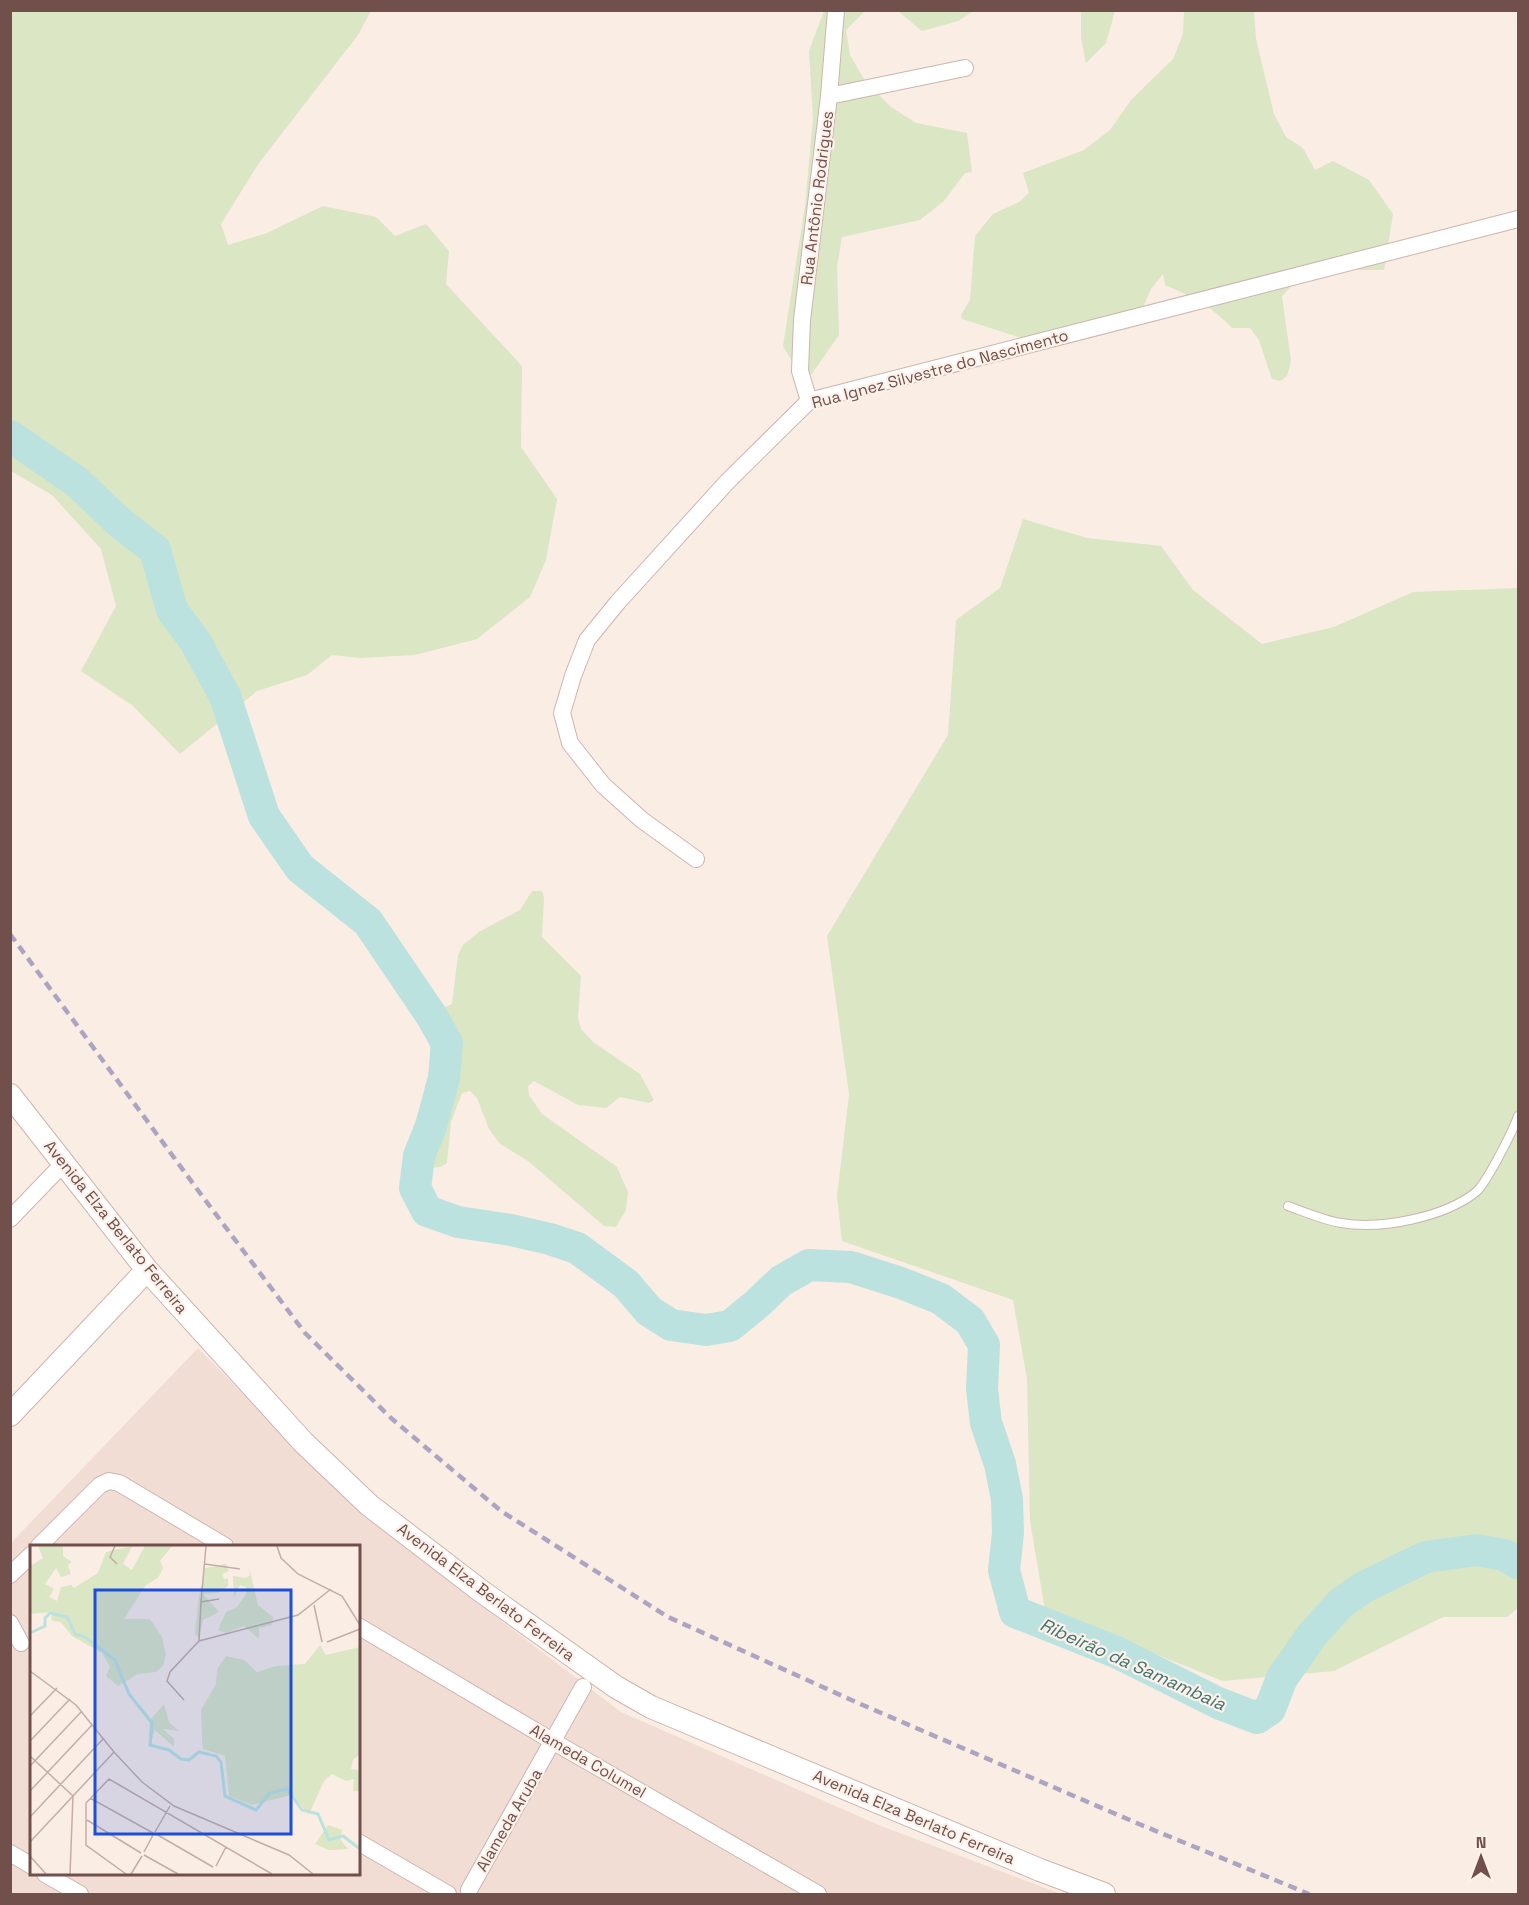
<svg xmlns="http://www.w3.org/2000/svg" width="1529" height="1905" viewBox="0 0 1529 1905" font-family="'Space Grotesk',sans-serif">
<style>
.residential{fill:#f1ddd3;fill-rule:evenodd}
.green{fill:#dae6c4}
.lines{fill:none;stroke-linecap:round;stroke-linejoin:round}
.river{stroke:#bbe2de;stroke-width:32}
.lane-casing{stroke:#cdb5af;stroke-width:10}
.street-casing{stroke:#cdb5af;stroke-width:18}
.secondary-casing{stroke:#cfb3ac;stroke-width:24}
.lane{stroke:#fff;stroke-width:8}
.street{stroke:#fff;stroke-width:16}
.secondary{stroke:#fff;stroke-width:22}
.rail{stroke:#ada4c2;stroke-width:4.5;stroke-dasharray:9 6;stroke-linecap:butt}
.labels{text-anchor:middle;dominant-baseline:central;stroke-width:4.5;stroke-linejoin:round;paint-order:stroke}
.street-label{font-size:16px;fill:#71504c;stroke:#fdf1ea}
.water-label{font-size:18px;font-style:italic;fill:#417572;stroke:#fdf1ea}
.inset-river{fill:none;stroke:#bbe2de;stroke-width:3}
.inset-road{fill:none;stroke:#c3aea7;stroke-width:1.5}
.view{fill:#1d4ed8;fill-opacity:0.15;stroke:#1d4ed8;stroke-width:3}
.inset-edge{fill:none;stroke:#71504c;stroke-width:3}
</style>
<rect width="100%" height="100%" fill="#faede4"/>
<path class="residential" d="M 198,1348 L 365,1517 L 621,1712 L 881,1826 L 1061,1894 L 11,1894 L 10,1544 ZM 32,1546 L 358,1546 L 358,1874 L 32,1874 Z"/>
<path class="green" d="M 11,10 L 371,11 L 358,35 L 259,163 L 221,224 L 228,245 L 267,233 L 323,206 L 376,217 L 395,236 L 426,224 L 449,251 L 446,284 L 522,366 L 521,447 L 557,499 L 546,560 L 530,597 L 477,639 L 415,655 L 360,658 L 332,655 L 307,675 L 257,691 L 180,754 L 133,706 L 81,671 L 116,606 L 101,549 L 52,495 L 11,471 Z
M 824,11 L 865,11 L 846,30 L 850,55 L 865,81 L 891,107 L 916,123 L 967,133 L 972,172 L 965,173 L 944,201 L 920,220 L 842,237 L 837,266 L 839,335 L 811,375 L 794,365 L 783,346 L 805,206 L 813,119 L 809,51 Z
M 898,11 L 974,11 L 958,21 L 922,31 Z
M 1081,11 L 1115,11 L 1106,43 L 1086,63 L 1081,38 Z
M 1184,11 L 1254,11 L 1256,39 L 1274,114 L 1286,137 L 1303,148 L 1315,170 L 1333,161 L 1369,180 L 1393,214 L 1384,270 L 1330,270 L 1297,280 L 1282,296 L 1291,361 L 1287,376 L 1280,381 L 1272,379 L 1259,340 L 1250,328 L 1232,328 C 1211,306 1194,297 1165,285 L 1163,274 L 1151,289 L 1141,312 L 1025,339 L 962,319 L 961,315 L 970,300 L 975,236 L 993,214 L 1019,202 L 1029,193 L 1023,173 L 1084,150 L 1110,130 L 1131,100 L 1173,59 L 1183,34 Z
M 1023,519 L 1087,538 L 1161,546 L 1193,590 L 1262,644 L 1334,627 L 1413,592 L 1518,588 L 1518,1608 L 1507,1617 L 1443,1617 L 1334,1671 L 1223,1681 L 1045,1610 L 1030,1521 L 1027,1379 L 1013,1300 L 842,1241 L 837,1197 L 849,1094 L 827,936 L 948,735 L 956,620 L 1000,588 Z
M 532,891 L 542,891 L 544,898 L 542,937 L 581,976 L 578,1018 L 581,1029 L 593,1042 L 640,1074 L 654,1100 L 649,1103 L 620,1097 L 606,1108 L 578,1105 L 534,1081 L 528,1086 L 529,1095 L 542,1114 L 617,1167 L 628,1192 L 626,1210 L 616,1227 L 604,1226 L 528,1161 L 500,1144 L 489,1129 L 477,1098 L 470,1091 L 462,1093 L 451,1122 L 447,1163 L 440,1167 L 428,1168 L 423,1150 L 436,1084 L 427,1029 L 429,1018 L 434,1012 L 452,1004 L 458,955 L 463,945 L 479,932 L 520,910 Z"/>
<g class="lines">
<path class="river" d="M 10,436 L 77,482 L 119,522 L 155,550 L 172,610 L 195,641 L 225,696 L 264,816 L 300,868 L 368,922 L 431,1015 L 447,1043 L 444,1078 L 431,1126 L 419,1156 L 415,1188 L 427,1211 L 458,1222 L 511,1230 L 550,1239 L 577,1248 L 626,1284 L 649,1311 L 671,1325 L 706,1330 L 730,1326 L 758,1303 L 781,1281 L 809,1265 L 851,1267 L 901,1283 L 941,1299 L 970,1321 L 984,1345 L 982,1389 L 986,1423 L 1000,1464 L 1007,1499 L 1008,1533 L 1004,1570 L 1015,1612 L 1116,1652 L 1218,1703 L 1257,1718 L 1270,1709 L 1282,1678 L 1312,1635 L 1341,1603 L 1364,1587 L 1426,1557 L 1476,1550 L 1504,1555 L 1518,1563"/>
<defs>
<path id="lane" d="M 1288,1206 C 1305,1212 1323,1220 1341,1223 C 1381,1230 1445,1217 1476,1192 C 1486,1184 1514,1129 1518,1116"/>
<path id="street" d="M 829,96 L 836,10
M 809,401 L 800,371 L 802,320 L 829,96 L 965,68
M 696,859 L 642,820 L 603,785 L 570,743 L 562,713 L 573,676 L 587,640 L 618,602 L 727,482 L 809,401 L 1518,219
M 10,1219 L 63,1164
M 39,1546 L 100,1485 L 109,1481 L 119,1483 L 225,1546
M 10,1575 L 32,1554
M 10,1623 L 21,1643
M 358,1626 L 554,1742 L 818,1894
M 358,1842 L 448,1894
M 10,1853 L 32,1866
M 45,1874 L 80,1894
M 469,1890 L 583,1687"/>
<path id="secondary" d="M 10,1095 L 147,1270 L 303,1442 L 369,1505 L 481,1591 L 616,1687 L 651,1707 L 1040,1870 L 1104,1894
M 10,1415 L 147,1270"/>
</defs>
<use href="#lane" class="lane-casing"/>
<use href="#street" class="street-casing"/>
<use href="#secondary" class="secondary-casing"/>
<use href="#lane" class="lane"/>
<use href="#street" class="street"/>
<use href="#secondary" class="secondary"/>
<path class="rail" d="M 10,934 L 197,1189 L 305,1333 L 391,1418 L 501,1511 L 668,1617 L 858,1703 L 1139,1824 L 1309,1894"/>
</g>
<g class="labels">
<g class="street-label">
<text transform="translate(817 198) rotate(-83)">Rua Antônio Rodrigues</text>
<text transform="translate(940 369) rotate(-15)">Rua Ignez Silvestre do Nascimento</text>
<text transform="translate(116 1227) rotate(51)">Avenida Elza Berlato Ferreira</text>
<text transform="translate(486 1592) rotate(37)">Avenida Elza Berlato Ferreira</text>
<text transform="translate(588 1761) rotate(30)">Alameda Columel</text>
<text transform="translate(914 1817) rotate(23)">Avenida Elza Berlato Ferreira</text>
<text transform="translate(509 1820) rotate(-60)">Alameda Aruba</text>
</g>
<g class="water-label">
<text transform="translate(1133 1664) rotate(24)">Ribeirão da Samambaia</text>
</g>
</g>
<g transform="translate(30 1545)">
<rect width="330" height="330" fill="#faede4"/>
<path d="M 8,1 L 33,1 L 33,11 L 42,17 L 38,20 L 41,29 L 31,32 L 26,23 L 15,39 L 24,44 L 19,52 L 27,56 L 31,42 L 41,40 L 44,43 L 68,28 L 76,7 L 102,1 L 93,19 L 102,25 L 115,1 L 142,1 L 130,16 L 133,23 L 128,33 L 116,40 L 94,74 L 120,74 L 132,92 L 136,109 L 133,121 L 126,127 L 108,129 L 88,141 L 76,131 L 80,122 L 72,108 L 42,91 L 31,77 L 22,76 L 21,67 L 0,69 L 0,16 L 2,20 L 13,13 ZM 196,19 L 199,26 L 192,29 L 194,34 L 198,33 L 198,41 L 188,48 L 173,49 L 189,67 L 173,75 L 169,93 L 165,89 L 169,51 L 175,23 ZM 219,22 L 228,60 L 243,72 L 242,80 L 229,83 L 229,94 L 214,81 L 196,88 L 188,85 L 196,67 L 207,62 L 216,49 L 216,42 L 210,40 L 204,53 L 203,31 L 216,33 L 220,30 ZM 290,100 L 296,110 L 330,102 L 330,210 L 323,214 L 321,224 L 330,225 L 330,246 L 323,246 L 324,234 L 316,236 L 302,229 L 294,236 L 279,269 L 261,250 L 222,260 L 199,251 L 195,211 L 173,204 L 172,198 L 171,165 L 186,139 L 187,124 L 196,111 L 214,115 L 227,127 L 246,121 L 275,119 ZM 134,159 L 139,177 L 149,186 L 133,184 L 144,194 L 144,202 L 125,185 L 122,194 L 119,192 L 120,175 ZM 298,280 L 312,285 L 310,294 L 318,304 L 299,305 L 285,299 Z" fill="#dae6c4"/>
<path class="inset-river" d="M 0,88 L 15,81 L 15,73 L 20,68 L 37,72 L 45,89 L 55,92 L 85,115 L 99,149 L 122,178 L 120,200 L 139,205 L 151,214 L 159,215 L 169,207 L 186,211 L 191,217 L 195,251 L 226,265 L 240,248 L 257,244 L 272,265 L 288,269 L 299,295 L 313,291 L 330,304"/>
<path class="inset-road" d="M 85,1 L 80,12 L 87,19M 247,1 L 251,13 L 268,29 L 312,51 L 330,80M 175,19 L 210,24M 171,57 L 176,1M 284,60 L 292,97M 169,96 L 171,57 L 189,54M 297,97 L 330,84M 0,126 L 46,160 L 84,207M 154,155 L 137,136 L 140,127 L 169,96 L 268,70 L 301,44M 0,171 L 27,143M 0,196 L 40,154M 0,211 L 43,251 L 0,297M 0,221 L 52,166M 0,246 L 62,180M 60,253 L 123,288M 0,272 L 73,194M 57,275 L 111,308M 125,287 L 140,261M 126,289 L 183,322M 114,307 L 123,290M 114,310 L 148,329M 0,311 L 16,329M 186,321 L 196,302M 40,329 L 43,251 L 84,207 L 112,237 L 144,261 L 259,310 L 283,329M 96,329 L 56,300 L 56,258 L 79,234 L 242,329M 101,329 L 112,311"/>
<path class="view" d="M 65,45 L 261,45 L 261,289 L 65,289 Z"/>
<rect width="330" height="330" class="inset-edge"/>
</g>
<rect width="1529" height="1905" fill="none" stroke="#71504c" stroke-width="24"/>
<g transform="translate(1481 1857)" stroke="#fdf1ea" stroke-width="4.5" paint-order="stroke">
<path d="M0-4.5L10 22L0 15L-10 22Z" fill="#71504c"/>
<text y="-9" font-size="16" font-weight="bold" text-anchor="middle" fill="#71504c">N</text>
</g>
</svg>
